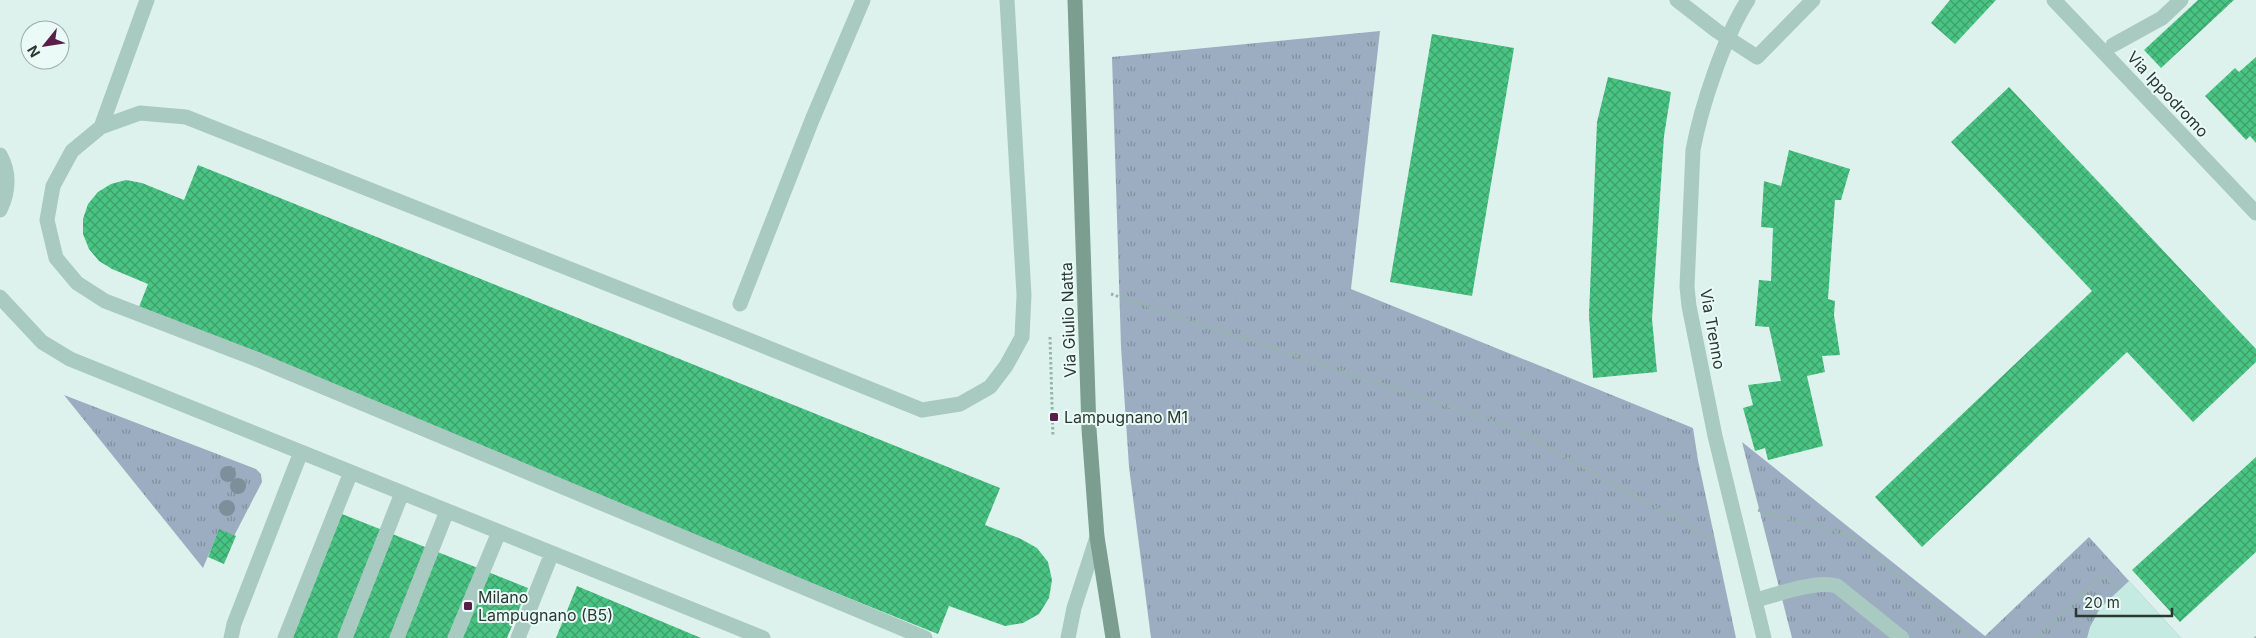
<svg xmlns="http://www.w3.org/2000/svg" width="2256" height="638" viewBox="0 0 2256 638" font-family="Inter,sans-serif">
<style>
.grass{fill:url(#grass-tufts)}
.plaza{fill:#c5eae2}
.building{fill:url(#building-cross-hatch)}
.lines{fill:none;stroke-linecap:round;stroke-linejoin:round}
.path{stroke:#94b6aa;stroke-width:3;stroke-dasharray:2.5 2.5;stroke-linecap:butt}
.lane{stroke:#a9cac0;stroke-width:15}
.street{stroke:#a9cac0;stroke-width:15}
.secondary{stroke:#7b9e90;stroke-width:15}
.tree{fill:#7d8f9a}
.poi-dot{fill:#591f48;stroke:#eafaf6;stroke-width:2}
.labels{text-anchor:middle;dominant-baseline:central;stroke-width:4;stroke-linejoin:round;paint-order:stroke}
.street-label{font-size:16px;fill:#293831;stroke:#eafaf6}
.poi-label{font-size:16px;fill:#293831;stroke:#eafaf6;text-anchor:start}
</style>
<defs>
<pattern id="grass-tufts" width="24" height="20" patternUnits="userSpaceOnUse" patternTransform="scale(1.25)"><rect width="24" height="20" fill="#9dadc1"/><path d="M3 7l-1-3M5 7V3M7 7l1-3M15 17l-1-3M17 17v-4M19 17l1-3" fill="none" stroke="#808e9d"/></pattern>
<pattern id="building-cross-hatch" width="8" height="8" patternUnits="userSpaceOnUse" patternTransform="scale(1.25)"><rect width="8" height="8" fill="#49c483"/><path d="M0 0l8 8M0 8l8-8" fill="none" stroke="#3da06c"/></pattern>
</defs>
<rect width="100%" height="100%" fill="#def2ed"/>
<path class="grass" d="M 1380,31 L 1351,289 L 1693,428 L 1698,460 L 1736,638 L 1151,638 L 1129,467 L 1121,347 L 1112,57 Z
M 64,395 L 256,469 L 261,474 L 262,482 L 234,536 L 219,530 L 203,568 Z
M 1742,442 L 1985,636 L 2089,537 L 2181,638 L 1792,638 Z"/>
<path class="plaza" d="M 2129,581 L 2181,638 L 2087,638 L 2090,627 L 2100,608 Z"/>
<path class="building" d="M 1950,0 L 1996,0 L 1955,44 L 1931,23 Z
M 2198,0 L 2234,0 L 2161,68 L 2144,50 Z
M 1432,34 L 1514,48 L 1472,296 L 1390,282 Z
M 2256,57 L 2256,143 L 2250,136 L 2246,140 L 2205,96 L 2235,68 L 2239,72 Z
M 1608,77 L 1671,92 L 1664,136 L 1652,319 L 1657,372 L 1593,378 L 1589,315 L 1597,122 Z
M 2009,87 L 2256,349 L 2256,362 L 2193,422 L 2127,352 L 1922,547 L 1875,497 L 2092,291 L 1951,142 Z
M 1789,150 L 1850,169 L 1841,200 L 1835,200 L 1828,299 L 1835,301 L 1834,315 L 1840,355 L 1822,356 L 1825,372 L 1807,376 L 1823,446 L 1768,460 L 1765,448 L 1755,451 L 1743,408 L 1753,405 L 1748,385 L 1781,381 L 1769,327 L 1755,326 L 1759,280 L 1771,281 L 1773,228 L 1761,227 L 1764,181 L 1781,186 Z
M 198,165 L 1000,488 L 985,525 L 1021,539 L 1037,548 L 1048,562 L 1052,580 L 1049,598 L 1039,614 L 1023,623 L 1005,626 L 949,606 L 938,634 L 137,312 L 148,284 L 112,269 L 99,261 L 89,249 L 83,234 L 83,219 L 88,204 L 98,192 L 111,184 L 126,180 L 142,183 L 184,200 Z
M 2256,457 L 2256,552 L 2180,622 L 2132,570 Z
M 342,514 L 528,588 L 507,638 L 292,638 Z
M 219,529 L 236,536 L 224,564 L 208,557 Z
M 577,586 L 701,638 L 556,638 Z"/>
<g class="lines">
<path class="path" d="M 1111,294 L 1502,424 L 1527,436 L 1715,540
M 1050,337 L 1053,437
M 1758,510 L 1851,536 L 1972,638
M 2036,638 L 2104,575 L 2118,590
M 2255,638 L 2256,637"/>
<path class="lane" d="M 1677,0 L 1717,31 L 1757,57 L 1813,0
M 2113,45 L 2162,18 L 2181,0
M 101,127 L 147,0
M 0,155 C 10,173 9,191 0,210
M 0,297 L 42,342 L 70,359 L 763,638
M 740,304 L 812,120 L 863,0
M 1756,600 C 1779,594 1815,580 1837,586 L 1902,638
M 231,638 L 234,624 L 301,452
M 285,638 L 351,472
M 345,638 L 402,493
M 397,638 L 447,511
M 455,638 L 499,532
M 518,638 L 552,553
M 925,638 L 256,359 L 105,301 L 77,283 L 56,258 L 47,220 L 53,186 L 72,151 L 101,127 L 140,113 L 186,117 L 729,332 L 922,410 L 960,404 L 990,387 L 1006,366 L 1022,337 L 1024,295 L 1007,0
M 1068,638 L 1074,608 L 1097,537"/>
<path class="street" d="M 1748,0 C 1724,37 1701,107 1693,150 L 1687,287 L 1689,306 L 1715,436 L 1764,638
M 2054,0 L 2256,213"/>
<path class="secondary" d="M 1075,0 L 1089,429 L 1097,537 L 1113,638"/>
</g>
<g class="tree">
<circle cx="228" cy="474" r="8"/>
<circle cx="238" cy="486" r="8"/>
<circle cx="227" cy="508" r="8"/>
</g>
<g class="poi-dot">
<rect x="1049" y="412" width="10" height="10" rx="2.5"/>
<rect x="463" y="601" width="10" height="10" rx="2.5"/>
</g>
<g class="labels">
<g class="street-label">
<text transform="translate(2168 94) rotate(47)">Via Ippodromo</text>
<text transform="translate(1068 320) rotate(-92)">Via Giulio Natta</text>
<text transform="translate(1713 329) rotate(80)">Via Trenno</text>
</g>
<g class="poi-label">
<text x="1064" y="417">Lampugnano M1</text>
<text x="478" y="597">Milano<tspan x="478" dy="18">Lampugnano (B5)</tspan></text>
</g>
</g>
<g transform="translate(45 45) rotate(240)"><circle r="24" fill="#eafaf6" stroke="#9daca7"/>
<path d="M0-4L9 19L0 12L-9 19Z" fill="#591f48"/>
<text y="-8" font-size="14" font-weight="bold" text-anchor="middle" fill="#293831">N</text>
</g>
<path d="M2076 608v8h96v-8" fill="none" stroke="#293831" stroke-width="2.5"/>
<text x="2084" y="608" font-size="15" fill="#293831" stroke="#eafaf6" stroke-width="4" paint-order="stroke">20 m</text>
</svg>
